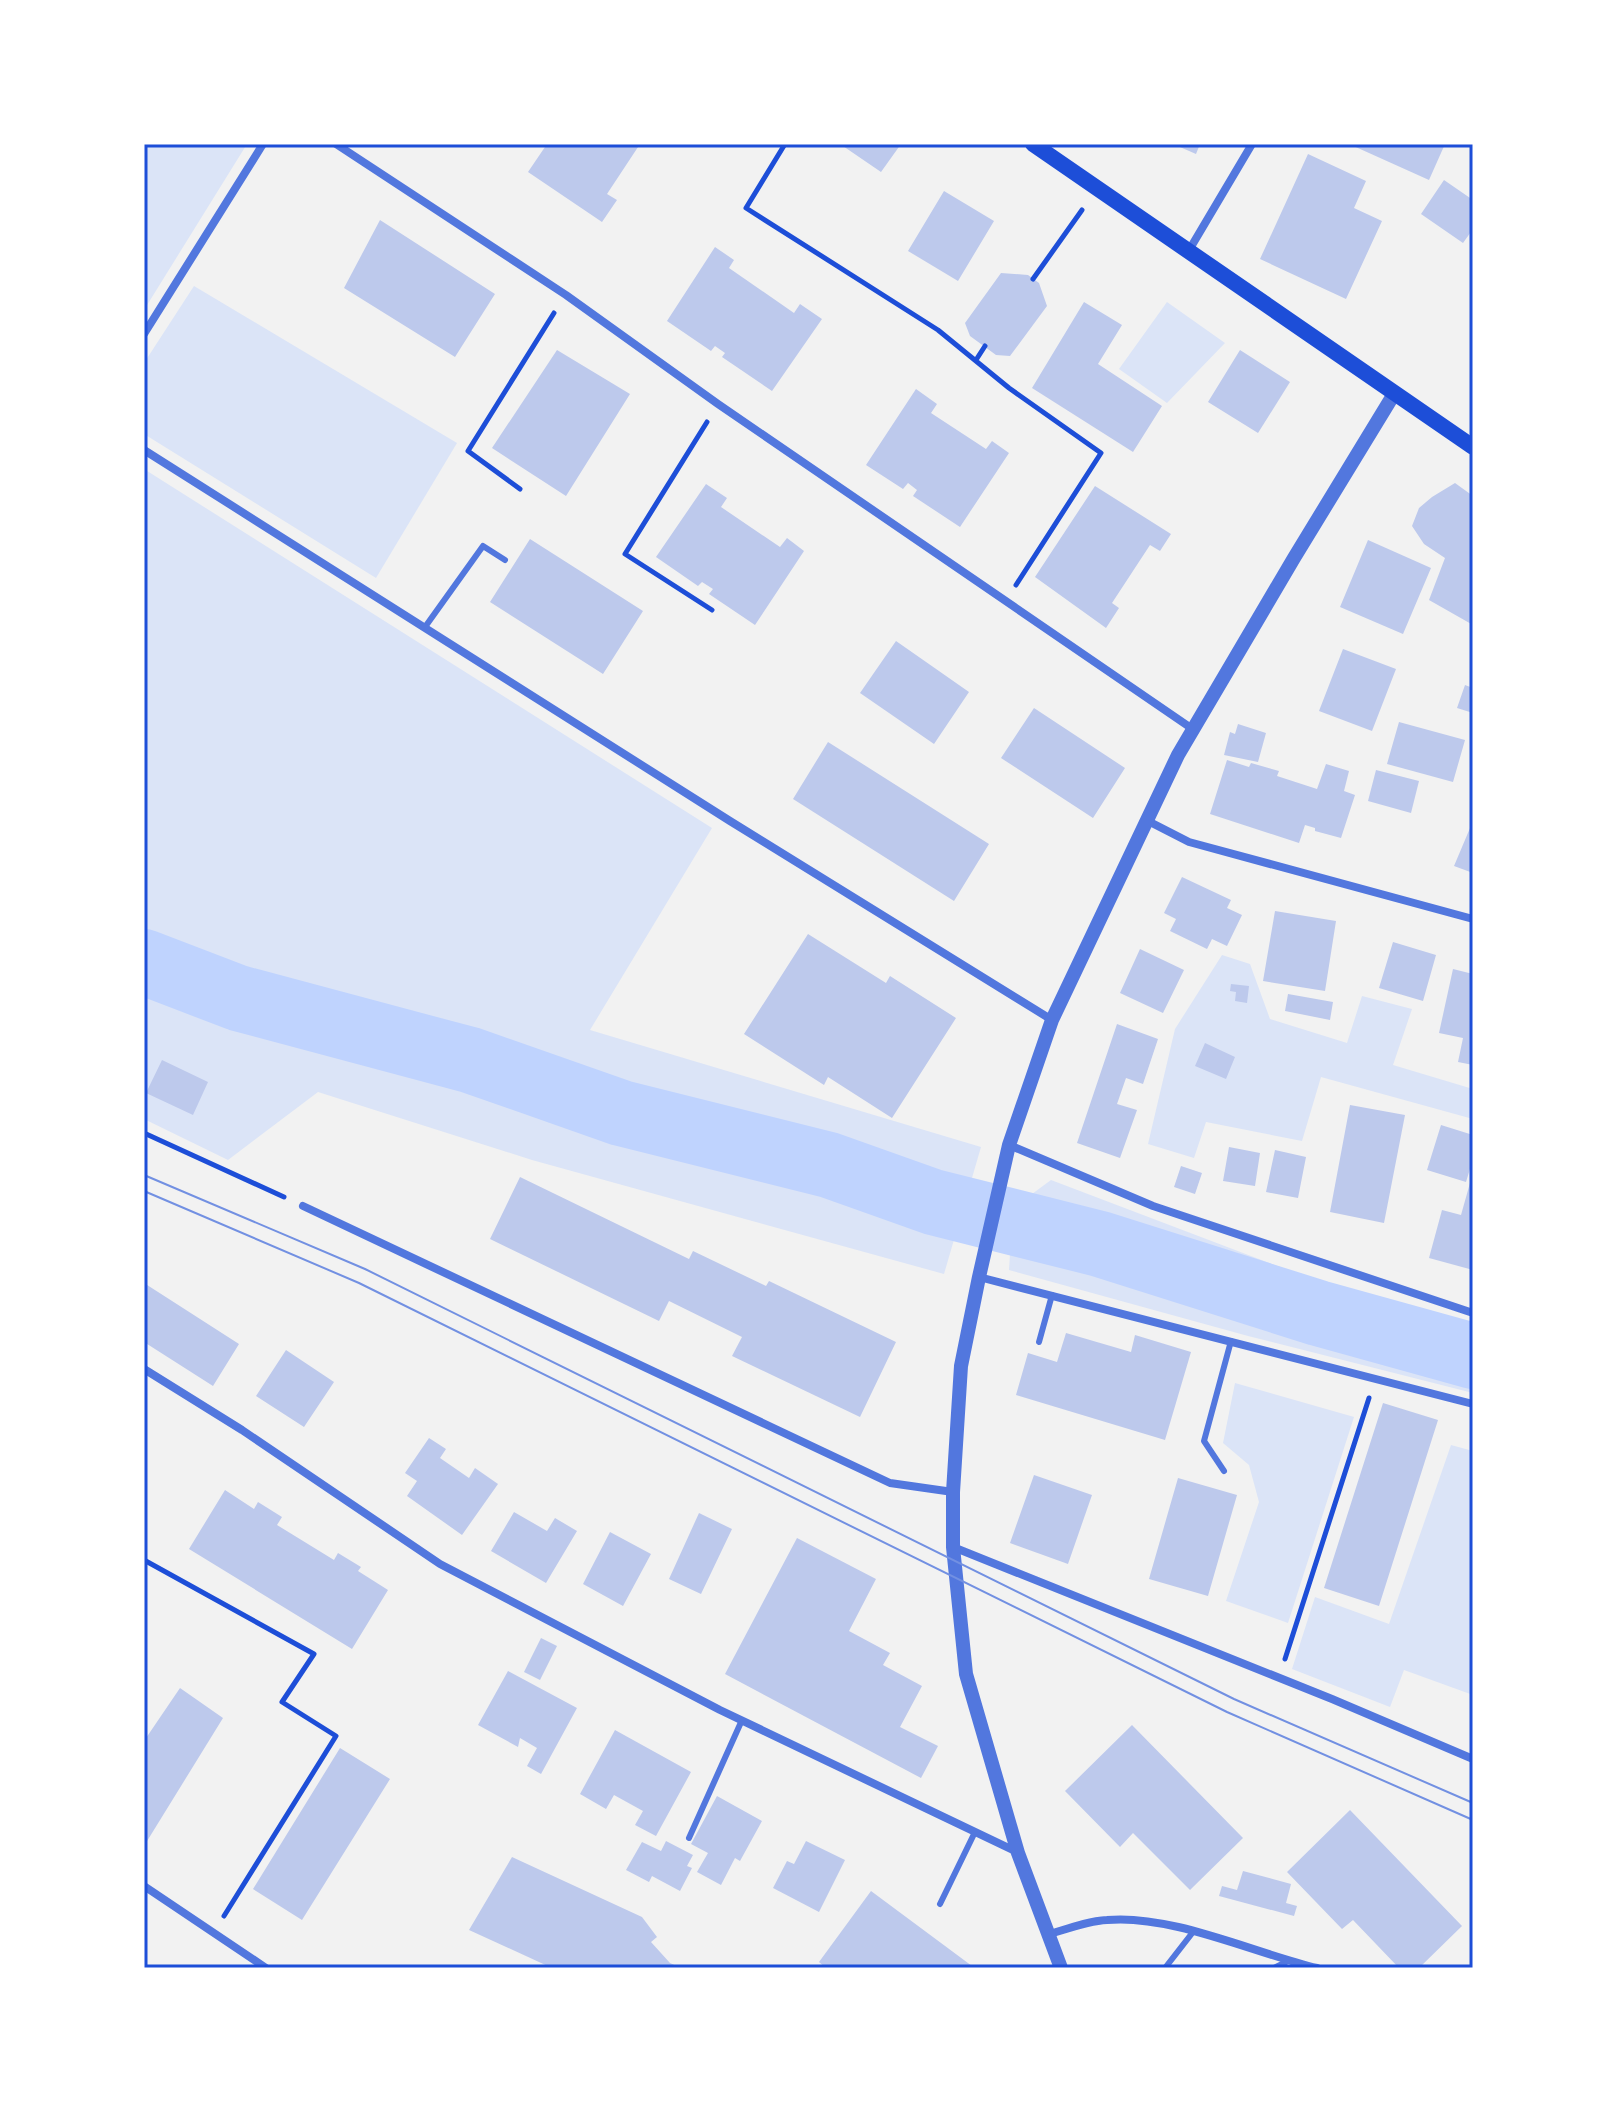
<svg xmlns="http://www.w3.org/2000/svg" width="1617" height="2112" viewBox="0 0 1617 2112" font-family="Lato,sans-serif">
<style>
.green{fill:#dbe4f7}
.lines{fill:none;stroke-linecap:round;stroke-linejoin:round}
.river{stroke:#bfd3fe;stroke-width:66}
.building{fill:#bdc9ec}
.path{stroke:#1d4ed8;stroke-width:5}
.service{stroke:#5277de;stroke-width:6}
.minor{stroke:#5277de;stroke-width:8}
.tertiary{stroke:#5277de;stroke-width:14}
.secondary{stroke:#1d4ed8;stroke-width:16}
.tram{stroke:#7290e2;stroke-width:2}
.neatline{fill:none;stroke:#1d4ed8;stroke-width:3}
</style>
<rect width="100%" height="100%" fill="#f2f2f2"/>
<path class="green" d="M 144,144 L 247,144 L 144,310 Z
M 194,286 L 457,443 L 376,578 L 144,434 L 144,363 Z
M 1167,302 L 1225,343 L 1167,403 L 1119,369 Z
M 144,469 L 712,828 L 590,1030 L 981,1147 L 944,1274 L 532,1160 L 318,1092 L 228,1160 L 144,1119 Z
M 1222,955 L 1250,964 L 1270,1019 L 1347,1043 L 1362,996 L 1412,1009 L 1393,1065 L 1473,1089 L 1473,1119 L 1321,1077 L 1302,1141 L 1206,1122 L 1194,1158 L 1148,1144 L 1175,1029 Z
M 1051,1180 L 1288,1270 L 1473,1329 L 1473,1393 L 1248,1336 L 1009,1270 L 1013,1208 Z
M 1235,1383 L 1354,1417 L 1288,1623 L 1226,1601 L 1259,1502 L 1249,1465 L 1223,1443 Z
M 1451,1445 L 1473,1451 L 1473,1695 L 1404,1670 L 1390,1707 L 1292,1669 L 1315,1597 L 1389,1624 Z"/>
<g class="lines">
<path class="river" d="M 144,962 L 238,998 L 470,1060 L 621,1113 L 829,1165 L 933,1202 L 1100,1244 L 1318,1313 L 1473,1356"/>
</g>
<path class="building" d="M 547,144 L 640,144 L 607,194 L 617,200 L 602,222 L 528,172 Z
M 840,144 L 901,144 L 881,172 Z
M 1173,144 L 1200,144 L 1196,154 Z
M 1349,144 L 1445,144 L 1429,180 Z
M 1308,154 L 1366,181 L 1354,208 L 1382,221 L 1346,299 L 1260,259 Z
M 1444,180 L 1473,200 L 1473,229 L 1463,243 L 1421,214 Z
M 944,191 L 994,221 L 958,281 L 908,251 Z
M 380,220 L 495,294 L 455,357 L 344,288 Z
M 715,247 L 734,260 L 729,268 L 794,313 L 800,304 L 822,319 L 772,391 L 722,357 L 725,353 L 715,346 L 711,351 L 667,321 Z
M 1001,273 L 1028,275 L 1039,283 L 1047,306 L 1010,356 L 996,355 L 970,336 L 965,323 Z
M 1084,302 L 1122,325 L 1098,364 L 1162,406 L 1133,452 L 1032,388 Z
M 557,350 L 630,394 L 566,496 L 492,448 Z
M 1240,350 L 1290,382 L 1258,433 L 1208,402 Z
M 916,389 L 937,404 L 931,413 L 986,449 L 992,441 L 1009,453 L 960,527 L 913,496 L 917,490 L 908,483 L 903,489 L 866,465 Z
M 1455,483 L 1473,496 L 1473,625 L 1429,600 L 1445,558 L 1424,544 L 1412,526 L 1419,508 L 1432,497 Z
M 706,484 L 727,498 L 721,507 L 780,547 L 787,538 L 804,551 L 755,625 L 709,594 L 713,589 L 702,582 L 698,586 L 656,557 Z
M 1095,486 L 1171,534 L 1160,551 L 1150,545 L 1112,603 L 1119,608 L 1106,628 L 1035,577 Z
M 530,539 L 643,611 L 603,674 L 490,602 Z
M 1368,540 L 1431,568 L 1403,634 L 1340,607 Z
M 896,641 L 969,692 L 934,744 L 860,693 Z
M 1343,649 L 1396,669 L 1372,731 L 1319,711 Z
M 1465,685 L 1473,688 L 1473,713 L 1457,708 Z
M 1034,708 L 1125,768 L 1093,818 L 1001,758 Z
M 1399,722 L 1465,740 L 1453,782 L 1387,764 Z
M 1238,724 L 1266,733 L 1258,762 L 1224,755 L 1230,732 L 1235,734 Z
M 828,742 L 989,844 L 954,901 L 793,799 Z
M 1227,760 L 1249,767 L 1251,763 L 1279,771 L 1277,776 L 1317,789 L 1326,764 L 1349,771 L 1344,791 L 1355,795 L 1341,838 L 1315,831 L 1315,828 L 1305,825 L 1299,843 L 1210,814 Z
M 1376,770 L 1419,781 L 1411,813 L 1368,801 Z
M 1473,821 L 1473,873 L 1454,866 Z
M 1182,877 L 1231,900 L 1227,908 L 1242,915 L 1227,946 L 1212,939 L 1207,949 L 1170,931 L 1176,919 L 1164,913 Z
M 1275,911 L 1336,921 L 1325,991 L 1263,981 Z
M 808,934 L 886,983 L 890,976 L 956,1018 L 892,1118 L 828,1077 L 824,1085 L 744,1034 Z
M 1393,942 L 1436,955 L 1423,1001 L 1379,988 Z
M 1140,949 L 1184,970 L 1163,1013 L 1120,993 Z
M 1453,969 L 1473,974 L 1473,1065 L 1458,1062 L 1463,1038 L 1439,1033 Z
M 1231,984 L 1249,986 L 1247,1003 L 1235,1001 L 1236,992 L 1230,991 Z
M 1288,994 L 1333,1002 L 1330,1020 L 1285,1011 Z
M 1117,1024 L 1158,1039 L 1143,1084 L 1126,1078 L 1117,1104 L 1137,1110 L 1120,1158 L 1077,1143 Z
M 1205,1043 L 1235,1057 L 1226,1079 L 1195,1066 Z
M 162,1060 L 208,1082 L 193,1115 L 146,1093 Z
M 1350,1105 L 1405,1115 L 1384,1223 L 1330,1212 Z
M 1441,1125 L 1473,1135 L 1473,1159 L 1466,1182 L 1427,1170 Z
M 1229,1147 L 1260,1153 L 1255,1186 L 1223,1181 Z
M 1275,1150 L 1306,1157 L 1298,1198 L 1266,1192 Z
M 1181,1166 L 1202,1173 L 1195,1194 L 1174,1187 Z
M 520,1177 L 689,1259 L 693,1251 L 766,1286 L 769,1281 L 896,1342 L 860,1417 L 732,1356 L 742,1337 L 669,1301 L 659,1321 L 490,1239 Z
M 1470,1183 L 1473,1184 L 1473,1270 L 1429,1258 L 1442,1210 L 1461,1215 Z
M 144,1283 L 239,1344 L 213,1386 L 144,1342 Z
M 1066,1333 L 1131,1352 L 1135,1335 L 1191,1352 L 1165,1440 L 1016,1395 L 1028,1353 L 1057,1362 Z
M 286,1350 L 334,1382 L 304,1427 L 256,1396 Z
M 1383,1403 L 1438,1420 L 1379,1606 L 1324,1588 Z
M 429,1438 L 446,1449 L 440,1458 L 469,1478 L 475,1468 L 498,1484 L 462,1535 L 407,1496 L 417,1481 L 405,1473 Z
M 1034,1475 L 1092,1495 L 1068,1564 L 1010,1543 Z
M 1178,1478 L 1237,1495 L 1208,1596 L 1149,1579 Z
M 225,1490 L 254,1509 L 258,1502 L 282,1517 L 277,1525 L 334,1560 L 338,1553 L 361,1567 L 358,1571 L 388,1590 L 352,1649 L 189,1549 Z
M 514,1512 L 547,1531 L 555,1518 L 577,1531 L 546,1583 L 491,1551 Z
M 699,1513 L 732,1529 L 701,1594 L 669,1579 Z
M 610,1532 L 651,1554 L 623,1606 L 583,1584 Z
M 797,1538 L 876,1579 L 849,1631 L 890,1653 L 883,1665 L 922,1686 L 900,1727 L 938,1746 L 921,1778 L 725,1674 Z
M 541,1638 L 557,1646 L 540,1680 L 524,1672 Z
M 508,1671 L 577,1708 L 541,1774 L 527,1766 L 537,1748 L 520,1738 L 518,1747 L 478,1725 Z
M 180,1688 L 223,1718 L 144,1846 L 144,1741 Z
M 1132,1725 L 1243,1838 L 1190,1890 L 1133,1833 L 1120,1847 L 1065,1791 Z
M 615,1730 L 691,1772 L 656,1836 L 635,1825 L 643,1811 L 614,1795 L 606,1809 L 580,1794 Z
M 340,1748 L 390,1779 L 302,1920 L 253,1889 Z
M 717,1796 L 762,1821 L 740,1861 L 735,1858 L 721,1885 L 697,1872 L 708,1853 L 691,1844 Z
M 1350,1810 L 1462,1926 L 1419,1968 L 1399,1968 L 1353,1920 L 1342,1929 L 1287,1872 Z
M 666,1841 L 693,1855 L 687,1866 L 692,1868 L 680,1891 L 652,1876 L 649,1882 L 626,1870 L 642,1842 L 661,1851 Z
M 806,1841 L 845,1860 L 819,1912 L 773,1888 L 787,1861 L 794,1864 Z
M 512,1857 L 642,1917 L 657,1937 L 651,1942 L 670,1963 L 681,1968 L 552,1968 L 469,1930 Z
M 1243,1871 L 1291,1884 L 1286,1903 L 1297,1906 L 1294,1916 L 1219,1896 L 1222,1886 L 1237,1890 Z
M 871,1891 L 972,1966 L 970,1968 L 826,1968 L 819,1962 Z"/>
<g class="lines">
<path class="path" d="M 785,144 L 746,208 L 938,330 L 1009,388 L 1101,453 L 1016,585
M 1033,279 L 1082,210
M 976,360 L 985,346
M 707,422 L 625,554 L 712,610
M 520,489 L 468,451 L 554,313
M 144,1133 L 284,1197
M 144,1560 L 314,1654 L 282,1702 L 336,1736 L 224,1916
M 1285,1659 L 1369,1398"/>
<path class="service" d="M 425,627 L 483,546 L 505,560
M 1039,1342 L 1052,1295
M 1224,1471 L 1204,1441 L 1231,1341
M 689,1838 L 742,1720
M 940,1904 L 975,1832
M 1165,1968 L 1193,1932
M 1274,1968 L 1288,1961"/>
<path class="minor" d="M 336,144 L 566,295 L 718,404 L 1194,730
M 1188,252 L 1252,144
M 144,334 L 263,144
M 144,450 L 730,821 L 1052,1020
M 1146,820 L 1189,842 L 1473,919
M 1009,1145 L 1153,1206 L 1473,1313
M 303,1206 L 890,1483 L 953,1492
M 979,1277 L 1473,1404
M 144,1369 L 242,1430 L 440,1564 L 720,1710 L 1017,1852
M 953,1547 L 1332,1699 L 1473,1759
M 144,1886 L 266,1968
M 1047,1935 C 1067,1929 1087,1921 1107,1920 C 1171,1914 1254,1953 1317,1968"/>
<path class="tertiary" d="M 1061,1968 L 1018,1853 L 966,1674 L 953,1547 L 953,1492 L 961,1366 L 979,1277 L 1009,1145 L 1052,1020 L 1178,755 L 1294,558 L 1394,394"/>
<path class="secondary" d="M 1033,144 L 1473,447"/>
<path class="tram" d="M 144,1175 L 365,1269 L 1234,1699 L 1473,1803
M 144,1191 L 359,1283 L 1227,1712 L 1473,1820"/>
</g>
<rect width="1617" height="2112" fill="none" stroke="#ffffff" stroke-width="292"/>
<rect x="146" y="146" width="1325" height="1820" class="neatline"/>
</svg>
